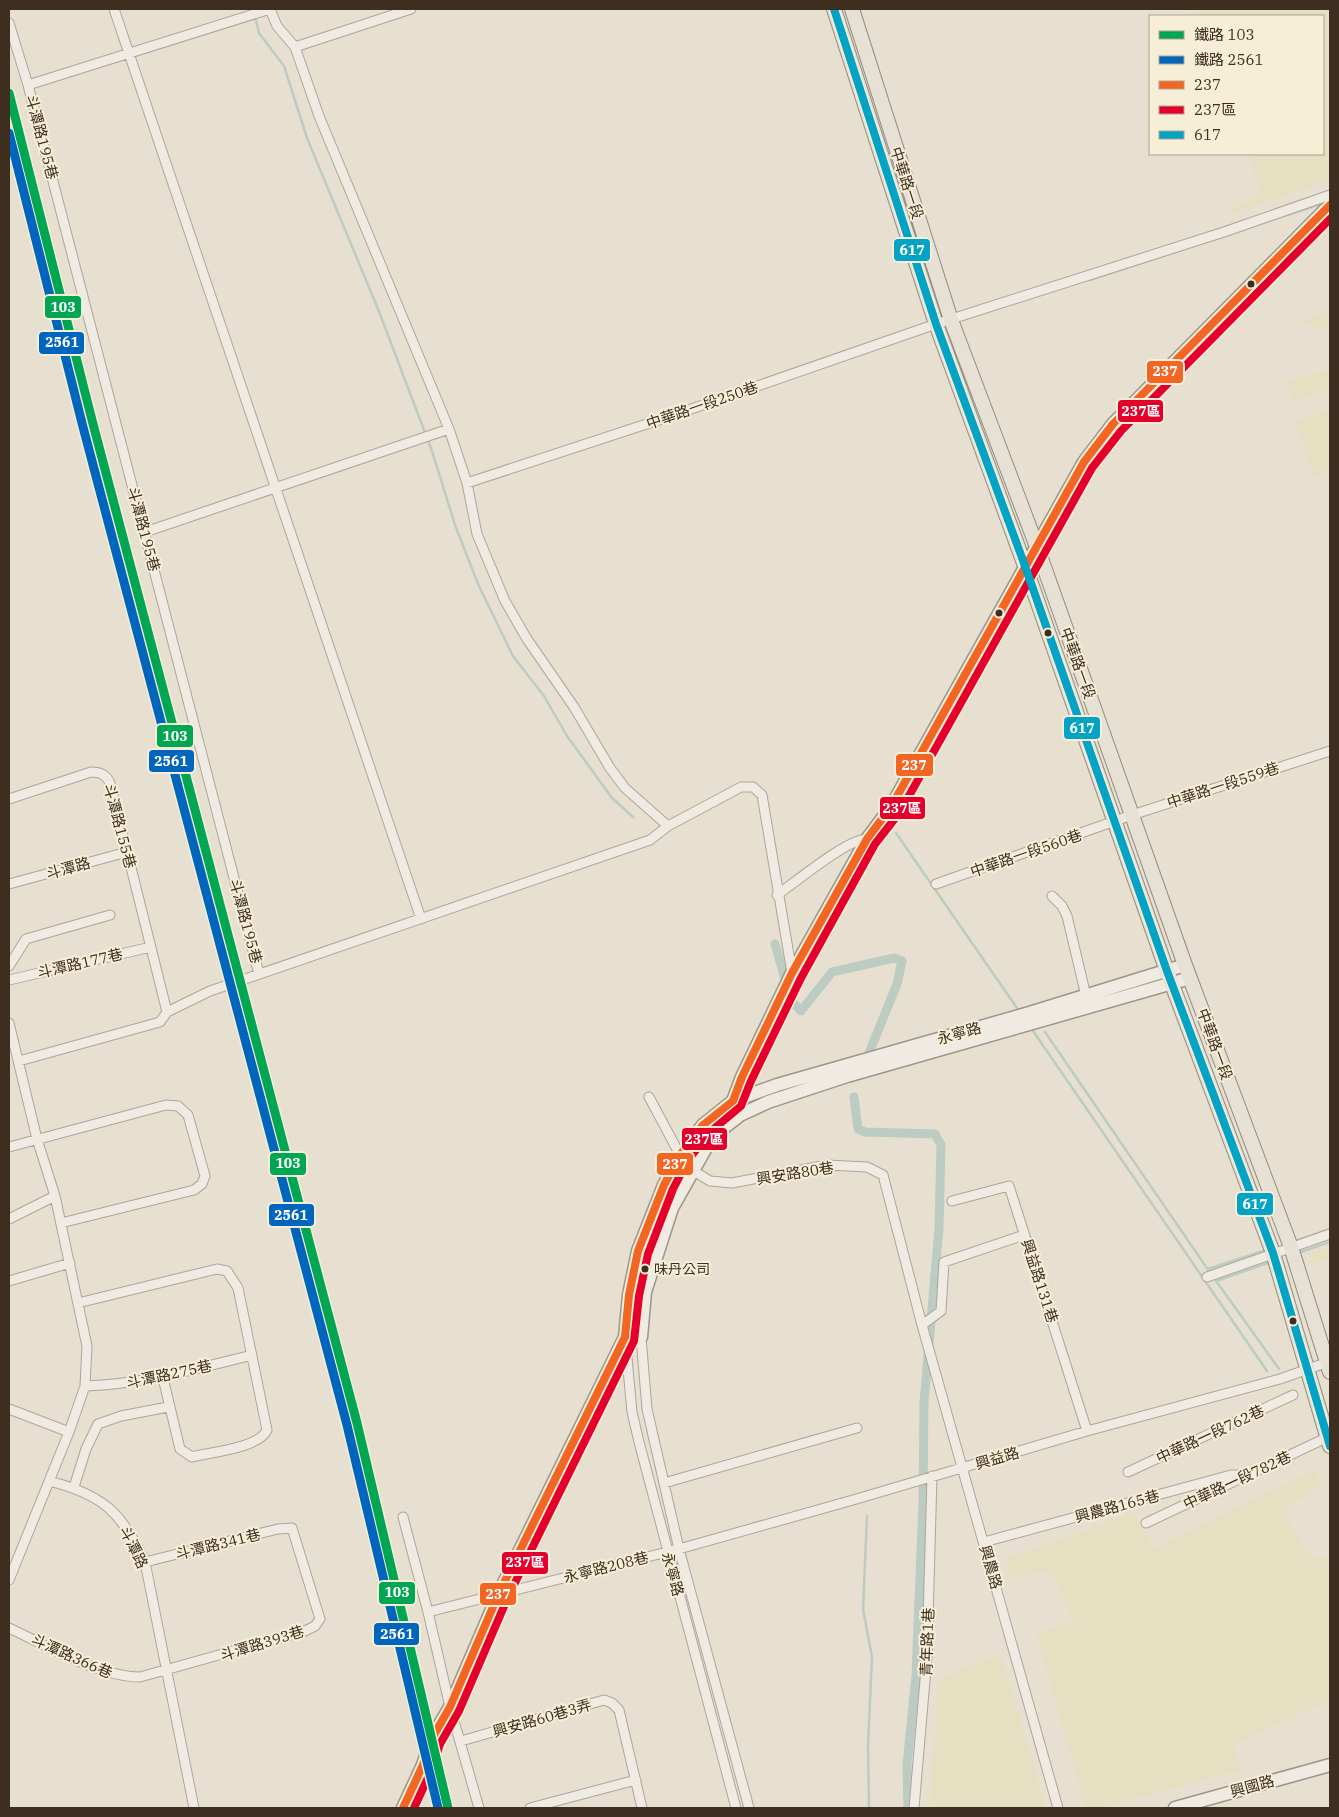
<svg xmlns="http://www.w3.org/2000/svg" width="1339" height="1817" viewBox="0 0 1339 1817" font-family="'IBM Plex Serif','Noto Sans TC',serif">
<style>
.farmland{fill:#e6dfc2}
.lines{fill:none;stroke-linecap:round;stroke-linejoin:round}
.stream{stroke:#bcccc2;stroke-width:2.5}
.canal{stroke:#bcccc2;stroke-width:9}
.street-casing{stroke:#ada599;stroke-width:11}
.secondary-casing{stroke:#9c958a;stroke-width:15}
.primary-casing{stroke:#928b80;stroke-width:16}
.street{stroke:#efebe3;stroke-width:9}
.secondary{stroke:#efebe3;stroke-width:12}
.primary{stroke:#e6e1d4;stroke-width:14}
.bus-1-casing{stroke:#f7eed8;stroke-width:11}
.bus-2-casing{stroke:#f7eed8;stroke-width:11}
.bus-3-casing{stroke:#f7eed8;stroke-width:11}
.bus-1{stroke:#f26522;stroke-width:8}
.bus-2{stroke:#e4002b;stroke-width:8}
.bus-3{stroke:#03a3c5;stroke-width:8}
.rail-1-casing{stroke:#f7eed8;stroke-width:12}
.rail-2-casing{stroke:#f7eed8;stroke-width:12}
.rail-1{stroke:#00a651;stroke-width:9}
.rail-2{stroke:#0065bd;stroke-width:9}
.bus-dot{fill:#3d2e20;stroke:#f7eed8;stroke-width:2}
.labels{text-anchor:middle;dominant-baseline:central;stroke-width:4;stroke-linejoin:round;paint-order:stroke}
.bus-label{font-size:14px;fill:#3d2e20;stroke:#f7eed8;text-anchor:start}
.street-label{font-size:15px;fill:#3d2e20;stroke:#f7eed8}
.line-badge{stroke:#f7eed8;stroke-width:2}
.badge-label{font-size:14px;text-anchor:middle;font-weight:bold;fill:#fff}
</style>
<rect width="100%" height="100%" fill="#e7e0d1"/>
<path class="farmland" d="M 1195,9 L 1330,9 L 1330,180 L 1229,215 L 1227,211 L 1261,194 L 1248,154 L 1323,154 L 1323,16 L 1184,16 L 1196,12 Z
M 1330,312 L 1330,334 L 1326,329 L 1300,322 Z
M 1330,369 L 1330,389 L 1293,402 L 1288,381 Z
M 1330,409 L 1330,471 L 1314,477 L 1296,422 Z
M 1330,1246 L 1330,1260 L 1311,1264 L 1308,1253 Z
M 1315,1470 L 1323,1486 L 1282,1509 L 1310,1557 L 1330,1557 L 1330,1700 L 1234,1745 L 1241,1770 L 1101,1808 L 1085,1808 L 1036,1634 L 1074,1621 L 1050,1571 L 1011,1578 L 1006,1559 L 1134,1513 L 1154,1548 Z
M 1001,1654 L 1046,1808 L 929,1808 L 938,1679 Z"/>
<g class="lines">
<path class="stream" d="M 255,16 L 259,33 L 284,66 L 307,138 L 378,309 L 432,451 L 455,525 L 478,584 L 513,656 L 544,696 L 567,736 L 612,798 L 633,817
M 1090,280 L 1324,203
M 896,833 L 1019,1011
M 1031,1028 L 1267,1371
M 1045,1032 L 1211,1274
M 1295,1241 L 1330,1229
M 1298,1253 L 1330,1242
M 1208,1269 L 1266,1250
M 1214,1278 L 1279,1369
M 1216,1281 L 1271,1262
M 867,1516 L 863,1609 L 872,1657 L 868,1745 L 869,1808"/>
<path class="canal" d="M 775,944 L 786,982
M 791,1001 L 801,1011 L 832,972 L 894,958 L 902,961 L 897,984 L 869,1053
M 854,1097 L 858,1129 L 865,1132 L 935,1134 L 941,1145 L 939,1228 L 924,1402 L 923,1502 L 916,1675 L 907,1765 L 908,1808"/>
<defs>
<path id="street" d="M 114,9 L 421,919
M 270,9 L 277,26 L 295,47 L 319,116 L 449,429 L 467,483 L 477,534 L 505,601 L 527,639 L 574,707 L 610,768 L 625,788 L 668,826 L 741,787 L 753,787 L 762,795 L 792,973
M 9,23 L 28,85 L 259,974
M 295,47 L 411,9
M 28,85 L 270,9
M 467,483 L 671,416 L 936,324 L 1224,232 L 1330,195
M 145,532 L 449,429
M 9,799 L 91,772 C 101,772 106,775 110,783 L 167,1012
M 9,884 L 127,852
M 936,884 L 1132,815 L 1330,751
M 777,895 C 796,882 847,839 867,839
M 1052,896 L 1062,906 L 1067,916 L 1086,996
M 9,966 L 26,939 L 110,915
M 9,980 L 151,947
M 9,1023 L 37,1139 L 55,1196 L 87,1346 L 85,1386 L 69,1432 L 9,1580
M 19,1061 L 160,1022 L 167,1012 L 210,991 L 650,840 L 668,826
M 649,1097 L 680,1155 L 692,1170 L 710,1181 L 732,1183 L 827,1165 L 867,1167 L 883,1175 L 922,1325 L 1058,1808
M 9,1147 L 166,1105 L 178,1106 L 188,1115 L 205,1176 L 202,1184 L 194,1190 L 61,1223
M 952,1201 L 1009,1186 L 1087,1431
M 9,1219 L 55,1196
M 1207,1277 L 1330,1234
M 9,1281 L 70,1263
M 78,1303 L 217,1269 L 227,1271 L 238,1288 L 267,1430 C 259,1448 211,1452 192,1457 L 180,1449 L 163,1378
M 922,1325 L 941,1311 L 944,1262 L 1024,1235
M 625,1337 L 632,1412 L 639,1442 L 736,1808
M 641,1337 L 647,1409 L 679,1549 L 749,1808
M 85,1386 C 143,1384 196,1369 252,1355
M 9,1409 L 69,1432
M 1128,1472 L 1293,1395
M 49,1481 C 104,1495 121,1512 145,1562 L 194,1808
M 664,1483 L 857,1428
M 74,1487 L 86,1449 L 98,1424 L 121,1416 L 168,1407
M 403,1517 L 428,1612 L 450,1707 L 479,1808
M 1146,1523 L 1328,1437
M 984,1542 L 1231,1475 L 1251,1475
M 428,1612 L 679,1549 L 853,1500 L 1087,1431 L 1280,1379 L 1328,1362
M 9,1628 C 46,1645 99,1677 140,1677 L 305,1631 L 315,1626 L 320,1619 L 292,1528 L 278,1529 L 145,1562
M 461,1741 L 604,1700 L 612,1703 L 619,1710 L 642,1808
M 530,1808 L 636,1780
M 914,1808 L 927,1657 L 932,1476"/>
<path id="secondary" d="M 733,1101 L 777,1085 L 1026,1014 L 1185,965
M 625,1337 L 641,1337 L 645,1292 L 672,1208 L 712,1137 L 740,1115 L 768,1102 L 847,1076 L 1190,978
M 403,1808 L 423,1765 L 431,1740 L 450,1707 L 499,1593 L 625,1337 L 629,1295 L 638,1251 L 664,1185 L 680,1155 L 703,1125 L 733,1101 L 742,1077 L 792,973 L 867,839 L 891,807 L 1084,462 L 1113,424 L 1330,205
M 1175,1808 L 1330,1765"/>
<path id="primary" d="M 834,9 L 936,324 L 1025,566 L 1167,971 L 1273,1253 L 1330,1446
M 852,9 L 951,320 L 1037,547 L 1185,965 L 1291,1247 L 1330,1372"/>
</defs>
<use href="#street" class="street-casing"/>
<use href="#secondary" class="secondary-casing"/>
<use href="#primary" class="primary-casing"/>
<use href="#street" class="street"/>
<use href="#secondary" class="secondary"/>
<use href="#primary" class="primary"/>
<defs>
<path id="bus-1" d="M 403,1808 L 423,1765 L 431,1740 L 450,1707 L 499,1593 L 625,1337 L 629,1295 L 638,1251 L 664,1185 L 680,1155 L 703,1125 L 733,1101 L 742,1077 L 792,973 L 867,839 L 891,807 L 1084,462 L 1113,424 L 1330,205"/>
<path id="bus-2" d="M 414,1808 L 432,1769 L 440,1744 L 459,1711 L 508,1597 L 634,1341 L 639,1296 L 648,1254 L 673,1189 L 688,1160 L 710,1132 L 741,1106 L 751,1081 L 801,978 L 875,844 L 900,812 L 1092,468 L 1121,431 L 1330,219"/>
<path id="bus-3" d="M 834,9 L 936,324 L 1025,566 L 1167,971 L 1273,1253 L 1330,1446"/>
</defs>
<use href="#bus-1" class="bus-1-casing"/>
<use href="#bus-2" class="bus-2-casing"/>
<use href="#bus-3" class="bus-3-casing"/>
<use href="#bus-1" class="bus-1"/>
<use href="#bus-2" class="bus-2"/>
<use href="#bus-3" class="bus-3"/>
<defs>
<path id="rail-1" d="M 9,93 L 93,424 L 357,1423 L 448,1808"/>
<path id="rail-2" d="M 9,133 L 83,427 L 347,1425 L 438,1808"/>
</defs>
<use href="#rail-1" class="rail-1-casing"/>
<use href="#rail-2" class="rail-2-casing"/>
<use href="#rail-1" class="rail-1"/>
<use href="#rail-2" class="rail-2"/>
</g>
<g class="bus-dot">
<circle cx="1251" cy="284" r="4.5"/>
<circle cx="999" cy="613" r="4.5"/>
<circle cx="1048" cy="633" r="4.5"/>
<circle cx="645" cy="1269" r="4.5"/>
<circle cx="1293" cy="1321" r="4.5"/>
</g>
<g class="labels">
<g class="bus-label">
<text x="654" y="1269">味丹公司</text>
</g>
<g class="street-label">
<text transform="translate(42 137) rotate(75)">斗潭路195巷</text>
<text transform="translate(907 183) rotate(72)">中華路一段</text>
<text transform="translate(702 405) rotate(-19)">中華路一段250巷</text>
<text transform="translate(144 529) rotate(75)">斗潭路195巷</text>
<text transform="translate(1078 663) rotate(70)">中華路一段</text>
<text transform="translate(1223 785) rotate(-18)">中華路一段559巷</text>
<text transform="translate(120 826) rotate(75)">斗潭路155巷</text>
<text transform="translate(1026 853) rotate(-19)">中華路一段560巷</text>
<text transform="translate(68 868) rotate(-15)">斗潭路</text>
<text transform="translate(246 921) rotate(75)">斗潭路195巷</text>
<text transform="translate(80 963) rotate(-13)">斗潭路177巷</text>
<text transform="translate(959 1033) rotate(-16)">永寧路</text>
<text transform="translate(1215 1044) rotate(70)">中華路一段</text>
<text transform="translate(795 1173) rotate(-9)">興安路80巷</text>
<text transform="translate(1040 1281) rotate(72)">興益路131巷</text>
<text transform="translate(169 1374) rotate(-12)">斗潭路275巷</text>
<text transform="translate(1210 1434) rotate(-25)">中華路一段762巷</text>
<text transform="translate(997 1458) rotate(-16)">興益路</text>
<text transform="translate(1237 1480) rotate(-25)">中華路一段782巷</text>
<text transform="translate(1117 1506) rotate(-15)">興農路165巷</text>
<text transform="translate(218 1544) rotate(-14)">斗潭路341巷</text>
<text transform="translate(134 1547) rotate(64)">斗潭路</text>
<text transform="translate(606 1567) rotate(-14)">永寧路208巷</text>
<text transform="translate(991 1567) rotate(74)">興農路</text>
<text transform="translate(673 1574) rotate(75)">永寧路</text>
<text transform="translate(927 1642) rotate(-88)">青年路1巷</text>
<text transform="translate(262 1643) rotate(-17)">斗潭路393巷</text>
<text transform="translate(72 1656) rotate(24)">斗潭路366巷</text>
<text transform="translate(542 1718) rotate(-16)">興安路60巷3弄</text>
<text transform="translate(1252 1786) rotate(-15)">興國路</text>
</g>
</g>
<g class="line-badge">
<rect x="893" y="238" width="38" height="24" rx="5" fill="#03a3c5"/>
<rect x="44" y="295" width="38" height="24" rx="5" fill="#00a651"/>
<rect x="38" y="331" width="47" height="24" rx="5" fill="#0065bd"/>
<rect x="1146" y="360" width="38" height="24" rx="5" fill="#f26522"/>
<rect x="1117" y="399" width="47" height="24" rx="5" fill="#e4002b"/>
<rect x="1063" y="716" width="38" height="24" rx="5" fill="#03a3c5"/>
<rect x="156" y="724" width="38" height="24" rx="5" fill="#00a651"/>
<rect x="148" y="749" width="47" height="24" rx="5" fill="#0065bd"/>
<rect x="895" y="753" width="39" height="24" rx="5" fill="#f26522"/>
<rect x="879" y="796" width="47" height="24" rx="5" fill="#e4002b"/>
<rect x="681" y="1127" width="47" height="24" rx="5" fill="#e4002b"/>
<rect x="269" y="1152" width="38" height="24" rx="5" fill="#00a651"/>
<rect x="656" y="1152" width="38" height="24" rx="5" fill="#f26522"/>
<rect x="1236" y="1192" width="38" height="24" rx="5" fill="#03a3c5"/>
<rect x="268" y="1203" width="47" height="24" rx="5" fill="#0065bd"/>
<rect x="501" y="1551" width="48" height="24" rx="5" fill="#e4002b"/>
<rect x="378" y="1581" width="38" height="24" rx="5" fill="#00a651"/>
<rect x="479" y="1582" width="38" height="24" rx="5" fill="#f26522"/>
<rect x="373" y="1622" width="47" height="24" rx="5" fill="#0065bd"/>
</g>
<g class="badge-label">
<text x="912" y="255">617</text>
<text x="63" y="312">103</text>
<text x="62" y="347">2561</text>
<text x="1165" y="376">237</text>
<text x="1141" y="416">237區</text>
<text x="1082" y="733">617</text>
<text x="175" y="741">103</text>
<text x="171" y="766">2561</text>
<text x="914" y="770">237</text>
<text x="902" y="813">237區</text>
<text x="704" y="1144">237區</text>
<text x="288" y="1168">103</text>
<text x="675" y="1169">237</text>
<text x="1255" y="1209">617</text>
<text x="291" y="1220">2561</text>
<text x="525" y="1567">237區</text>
<text x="397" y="1597">103</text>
<text x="498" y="1599">237</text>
<text x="397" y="1639">2561</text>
</g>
<rect width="1339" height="1817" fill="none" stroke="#3d2e20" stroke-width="20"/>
<rect x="1149" y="15" width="175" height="140" fill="#f7eed8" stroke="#ada18e"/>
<rect x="1159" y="31" width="25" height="8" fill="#00a651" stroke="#ada18e"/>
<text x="1194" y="40" font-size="15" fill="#3d2e20">鐵路 103</text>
<rect x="1159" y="56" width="25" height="8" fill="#0065bd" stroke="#ada18e"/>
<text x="1194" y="65" font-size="15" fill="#3d2e20">鐵路 2561</text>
<rect x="1159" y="81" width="25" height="8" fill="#f26522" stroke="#ada18e"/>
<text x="1194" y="90" font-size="15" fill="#3d2e20">237</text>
<rect x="1159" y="106" width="25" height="8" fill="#e4002b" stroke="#ada18e"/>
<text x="1194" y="115" font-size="15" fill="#3d2e20">237區</text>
<rect x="1159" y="131" width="25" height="8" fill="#03a3c5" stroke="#ada18e"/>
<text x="1194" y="140" font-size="15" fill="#3d2e20">617</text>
</svg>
